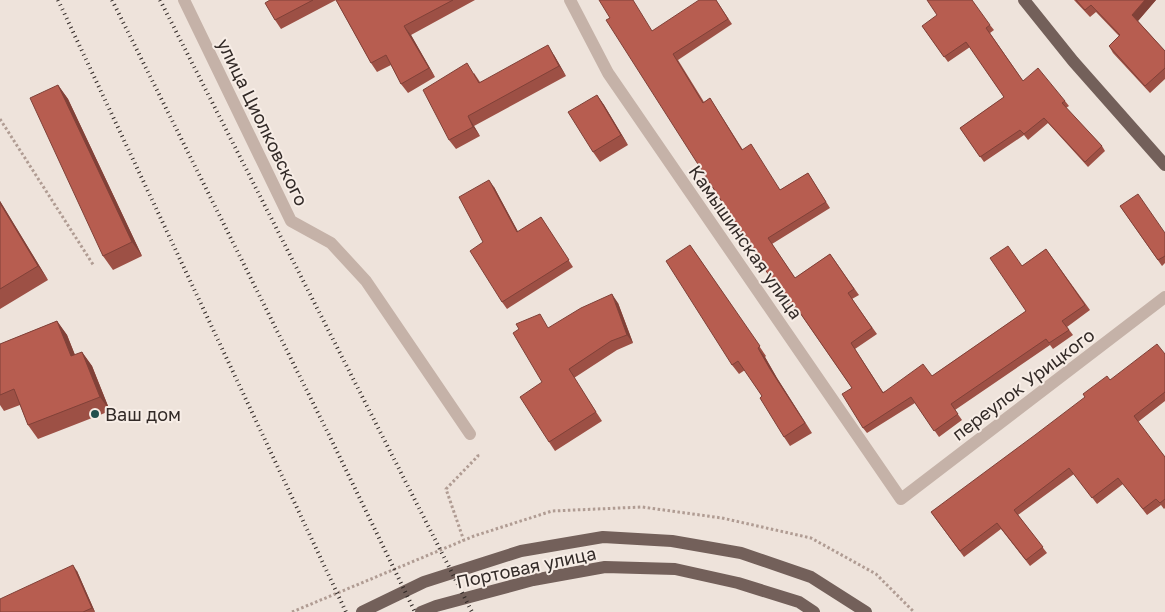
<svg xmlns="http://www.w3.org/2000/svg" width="1165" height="612" viewBox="0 0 1165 612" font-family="'Golos Text',sans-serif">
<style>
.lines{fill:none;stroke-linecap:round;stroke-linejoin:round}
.path{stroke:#b09c93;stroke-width:3;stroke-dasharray:2.5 2.5;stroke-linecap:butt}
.street{stroke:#c5b2a8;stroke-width:12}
.primary{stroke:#73605a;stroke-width:12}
.rail{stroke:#322a27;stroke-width:4;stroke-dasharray:1 4;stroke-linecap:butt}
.wall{fill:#9d5045}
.shaded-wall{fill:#804138}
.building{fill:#b75d50;stroke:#804138}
.poi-dot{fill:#224f4d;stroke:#f7ede6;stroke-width:2}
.labels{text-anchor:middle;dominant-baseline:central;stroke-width:4;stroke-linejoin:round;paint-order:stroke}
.street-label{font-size:18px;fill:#322a27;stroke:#f7ede6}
.poi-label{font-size:18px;fill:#322a27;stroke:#f7ede6;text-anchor:start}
</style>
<rect width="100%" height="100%" fill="#eee3db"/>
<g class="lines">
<path class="path" d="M 0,119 L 94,266
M 464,541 L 446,489 L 478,456 L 477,453
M 292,612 L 474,536 L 552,511 L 642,507 L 722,518 L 811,538 L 876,574 L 914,612"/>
<path class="street" d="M 184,0 L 291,221 L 331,243 L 366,281 L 470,434
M 570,0 L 608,73 L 901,499 L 1165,297"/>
<path class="primary" d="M 1024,0 L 1073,61 L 1165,165
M 362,612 L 424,582 L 521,551 L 603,537 L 672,541 L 741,553 L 811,577 L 866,612
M 421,612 L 436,606 L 533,580 L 605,567 L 675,569 L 738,583 L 799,602 L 814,612"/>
<path class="rail" d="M 58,0 L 346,612
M 112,0 L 329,435 L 415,612
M 160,0 L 472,612"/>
</g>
<path class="wall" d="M 270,0 L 336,0 L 281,29 L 275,20 Z
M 336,0 L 475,0 L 411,35 L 435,77 L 408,93 L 401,84 L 391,65 L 377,72 L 371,63 Z
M 716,0 L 732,24 L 678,60 L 704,102 L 710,98 L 743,150 L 780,190 L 808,173 L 830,208 L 772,244 L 795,278 L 830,254 L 859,295 L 852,299 L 877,334 L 855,349 L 883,392 L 932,376 L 1026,311 L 1022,266 L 1046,249 L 1090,310 L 1067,327 L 1073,335 L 1053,349 L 1050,345 L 955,410 L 962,420 L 939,437 L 915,403 L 867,433 L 863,428 L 852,388 L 800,313 L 795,316 L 791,310 L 610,18 L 652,31 Z
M 1074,0 L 1156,0 L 1138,21 L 1165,51 L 1165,79 L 1150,93 L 1113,53 L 1109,46 L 1119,36 L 1096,12 L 1090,17 Z
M 990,25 L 994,30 L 990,33 L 1023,81 L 1065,101 L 1069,106 L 1066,108 L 1102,146 L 1105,151 L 1088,167 L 1048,123 L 1028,140 L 1024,135 L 984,162 L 960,128 L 1004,97 L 970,47 L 948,62 L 922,26 Z
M 554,55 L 566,76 L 474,126 L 480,136 L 456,149 L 449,140 L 474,73 L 480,82 Z
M 58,85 L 68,99 L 142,256 L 113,270 L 103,256 Z
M 597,95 L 604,105 L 628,145 L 600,162 L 593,152 Z
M 494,187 L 518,232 L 541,217 L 573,267 L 507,309 L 502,302 L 483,242 Z
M 0,201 L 48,280 L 0,309 Z
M 1120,206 L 1165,233 L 1165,263 L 1162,266 Z
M 690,245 L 766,356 L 765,357 L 777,378 L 812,433 L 790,446 L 784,437 L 762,396 L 745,370 L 739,374 L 732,365 Z
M 618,303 L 633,343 L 617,350 L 574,378 L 602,421 L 555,451 L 549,442 L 542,382 L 549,328 Z
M 57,321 L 67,335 L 75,355 L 82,352 L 92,366 L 110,411 L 38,439 L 28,425 L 20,405 L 4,411 L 0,405 L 0,344 Z
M 1165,354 L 1165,401 L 1138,422 L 1165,457 L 1165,508 L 1164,509 L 1161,505 L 1147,515 L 1123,484 L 1097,504 L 1074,474 L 1018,515 L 1047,553 L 1030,566 L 1001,529 L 964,557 L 931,512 Z
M 77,571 L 95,612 L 0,612 Z"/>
<path class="shaded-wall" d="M 1145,0 L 1156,0 L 1137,22 L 1132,15 Z
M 404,26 L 411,35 L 435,77 L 429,68 Z
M 548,45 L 554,55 L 566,76 L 559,66 Z
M 58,85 L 68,99 L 142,256 L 132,242 Z
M 597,95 L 604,105 L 628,145 L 621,135 Z
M 468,116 L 480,136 L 473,127 Z
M 489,180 L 494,187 L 522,239 L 517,232 Z
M 0,201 L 48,280 L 38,266 L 0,203 Z
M 612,294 L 618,303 L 633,343 L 627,335 Z
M 57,321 L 67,335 L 81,370 L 71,356 Z
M 758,348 L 765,357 L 777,378 L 812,433 L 770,369 Z
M 82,352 L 92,366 L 110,411 L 100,397 Z
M 73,565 L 77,571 L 95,612 L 92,608 Z"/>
<path class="building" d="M 270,0 L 313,0 L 275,20 L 265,3 Z
M 336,0 L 453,0 L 404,26 L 429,68 L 401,84 L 386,55 L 371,63 Z
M 599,0 L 633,0 L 652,31 L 699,0 L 716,0 L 728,19 L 673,54 L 703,103 L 710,98 L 742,150 L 751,144 L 780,190 L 808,173 L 826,202 L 768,238 L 795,278 L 830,254 L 854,289 L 848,293 L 872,328 L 851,343 L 883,393 L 923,364 L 932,376 L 1026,311 L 990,258 L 1008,246 L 1022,266 L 1046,249 L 1085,305 L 1062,321 L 1069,330 L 1049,343 L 1046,339 L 951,404 L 958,414 L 934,431 L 911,397 L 863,428 L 842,394 L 852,388 L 796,307 L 791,310 L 606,20 L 610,18 Z
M 927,0 L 972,0 L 990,25 L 986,28 L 1023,81 L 1038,68 L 1065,101 L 1062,103 L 1102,146 L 1085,162 L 1044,118 L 1024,134 L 1020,130 L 980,157 L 960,128 L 1004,97 L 966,42 L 944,57 L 922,26 L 937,15 Z
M 1076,0 L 1145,0 L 1132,15 L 1165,51 L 1165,68 L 1145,86 L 1109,46 L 1120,35 L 1091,5 L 1085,10 Z
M 548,45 L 559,66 L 468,116 L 473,127 L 449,140 L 423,90 L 467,63 L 479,83 Z
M 58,85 L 132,242 L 103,256 L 30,98 Z
M 597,95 L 621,135 L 593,152 L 568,112 Z
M 489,180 L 517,232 L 541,217 L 569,260 L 502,302 L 470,251 L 483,242 L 459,197 Z
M 1138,194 L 1165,233 L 1165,256 L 1158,260 L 1120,206 Z
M 0,203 L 38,266 L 0,289 Z
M 690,245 L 760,346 L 758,348 L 770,369 L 805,423 L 784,437 L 760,398 L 762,396 L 738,361 L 732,365 L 666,261 Z
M 612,294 L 627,335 L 611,341 L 569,369 L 596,412 L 549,442 L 520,397 L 542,382 L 513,333 L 519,329 L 516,324 L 540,314 L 548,328 L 581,308 Z
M 57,321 L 71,356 L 82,352 L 100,397 L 28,425 L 14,389 L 0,395 L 0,344 Z
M 1157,344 L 1165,354 L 1165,392 L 1134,416 L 1165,457 L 1165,499 L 1160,503 L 1156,499 L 1143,509 L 1118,478 L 1092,498 L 1069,468 L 1014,510 L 1043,547 L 1026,560 L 997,523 L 960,551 L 931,512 L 1035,435 L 1085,397 L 1083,394 L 1107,376 L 1110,380 Z
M 73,565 L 92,608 L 83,612 L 0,612 L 0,599 Z"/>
<circle class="poi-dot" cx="95" cy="414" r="5"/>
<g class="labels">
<g class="street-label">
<text transform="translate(263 122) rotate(64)">улица Циолковского</text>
<text transform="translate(746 242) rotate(55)">Камышинская улица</text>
<text transform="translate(1023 384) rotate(-37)">переулок Урицкого</text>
<text transform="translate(526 567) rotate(-12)">Портовая улица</text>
</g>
<g class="poi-label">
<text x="105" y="414">Ваш дом</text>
</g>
</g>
</svg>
